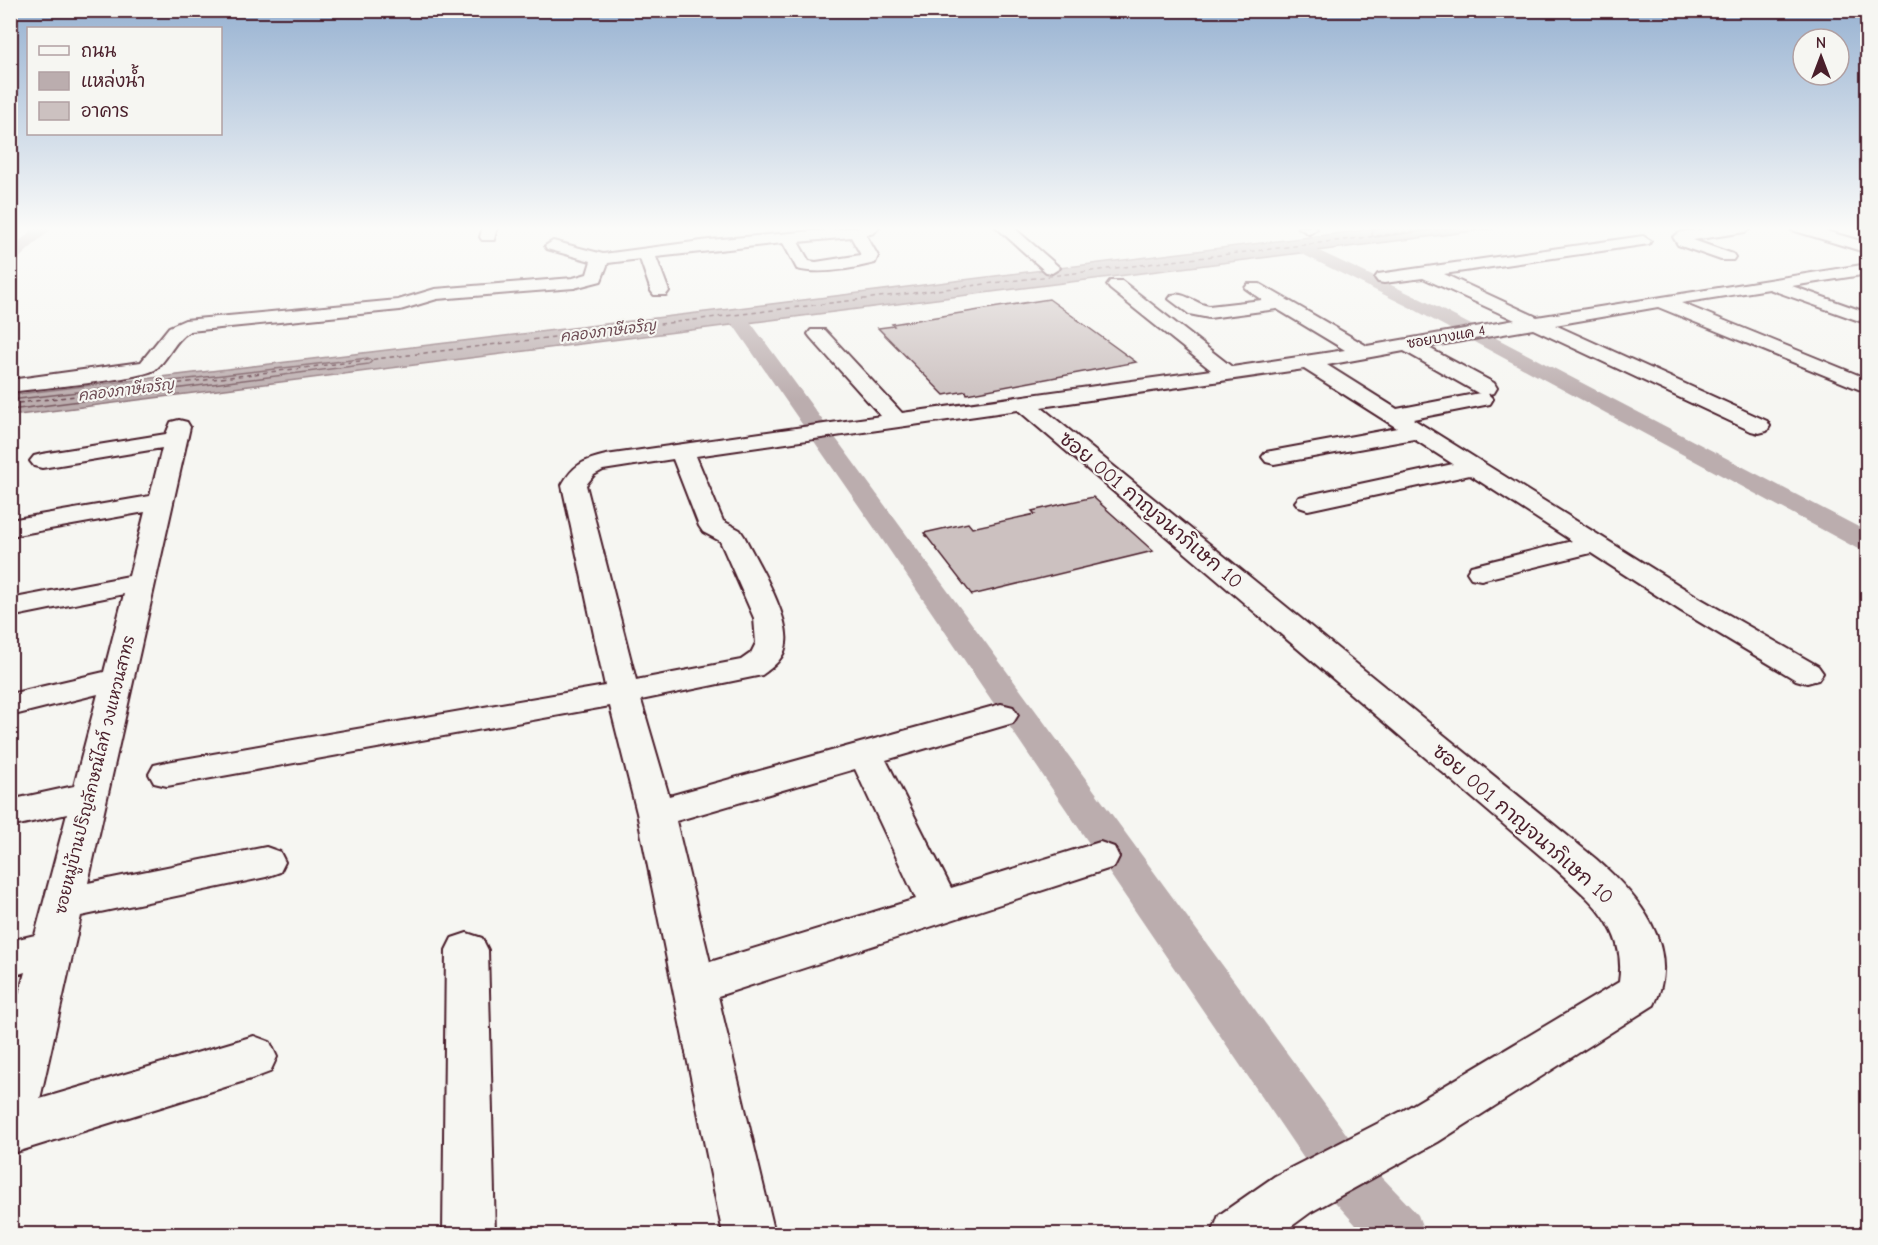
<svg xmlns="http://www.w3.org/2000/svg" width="1878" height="1245" viewBox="0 0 1878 1245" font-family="'Comic Neue','Playpen Sans Thai',sans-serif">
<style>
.water{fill:#bbadae;stroke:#8e747a;stroke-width:1.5}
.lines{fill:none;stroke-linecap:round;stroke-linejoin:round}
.shore{stroke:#77585f;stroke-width:1.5}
.canal{fill:#bbadae;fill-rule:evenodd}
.ferry{stroke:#6c4a52;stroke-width:1.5;stroke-dasharray:4.5 4;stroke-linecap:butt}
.building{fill:#ccc1c0;stroke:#4a1f2b;stroke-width:1.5}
.minor-casing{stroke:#4a1f2b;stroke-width:4}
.minor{fill:#f6f6f2;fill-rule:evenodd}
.labels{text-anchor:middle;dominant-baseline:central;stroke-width:4.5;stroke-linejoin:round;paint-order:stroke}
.far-street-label{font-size:14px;fill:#4a1f2b;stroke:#f6f6f2}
.far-water-label{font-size:15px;font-style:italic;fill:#6c4a52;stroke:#f6f6f2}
.street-label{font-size:16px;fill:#4a1f2b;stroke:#f6f6f2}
.near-street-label{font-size:20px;fill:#4a1f2b;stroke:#f6f6f2}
</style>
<rect width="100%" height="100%" fill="#f6f6f2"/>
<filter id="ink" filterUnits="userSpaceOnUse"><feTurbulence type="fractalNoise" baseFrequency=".0167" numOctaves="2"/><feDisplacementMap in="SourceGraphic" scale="12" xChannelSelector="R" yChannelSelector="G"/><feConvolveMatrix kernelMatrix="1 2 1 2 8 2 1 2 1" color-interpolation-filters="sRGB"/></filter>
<g filter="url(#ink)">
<path class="water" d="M 1389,227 L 1506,227 L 11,416 L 10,395 L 722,310 Z"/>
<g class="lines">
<path class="shore" d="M 1373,227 L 1372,235 L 1375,237 L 1458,227
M 10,400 L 368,358 L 372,361 L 369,364 L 10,410"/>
<path class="canal" d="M 36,227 L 53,227 L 16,261 L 10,263 L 10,249 Z
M 1298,241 L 1425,301 L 1868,532 L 1868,551 L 1858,549 L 1413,309 L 1292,249 L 1290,246 L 1292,243 Z
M 736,310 L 743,312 L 1364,1158 L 1418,1215 L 1425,1234 L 1364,1234 L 1328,1194 L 875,529 L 727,316 L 729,312 Z"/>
<path class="ferry" d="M 10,404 L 1449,227"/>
</g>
<path class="building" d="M 1049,299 L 1136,362 L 967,394 L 966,391 L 944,395 L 878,328 L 894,326 L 892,324 Z
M 1093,497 L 1153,551 L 972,595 L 924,533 L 968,523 L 972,528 L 1035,514 L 1032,511 Z"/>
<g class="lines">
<defs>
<path id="minor" d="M 483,227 L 497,227 L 494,240 L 482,240 L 480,237 Z
M 861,227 L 879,227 L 874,233 L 866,235 L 878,256 L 875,263 C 851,269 821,275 797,269 L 783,243 L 656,257 L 669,291 L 666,295 L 654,295 L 651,291 L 640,259 L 608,263 L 601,281 L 574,288 L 437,299 L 400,310 L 190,331 C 174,340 169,358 156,369 C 145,379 33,389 10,392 L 10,380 L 141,362 L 169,327 L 185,320 L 398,300 L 435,289 L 573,278 L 587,274 L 591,261 L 547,249 L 545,246 L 553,241 L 603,254 L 709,240 ZM 851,237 L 861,255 L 816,262 L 809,261 L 798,242 Z
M 996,227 L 1013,227 L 1060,268 L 1052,273 L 1046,272 Z
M 1298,227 L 1315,227 L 1317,229 L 1309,234 Z
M 1718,227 L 1753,227 L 1745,232 L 1693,240 L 1733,254 L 1735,257 L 1733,260 L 1721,260 L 1678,245 L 1673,237 L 1681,232 Z
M 1789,227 L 1812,227 L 1868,243 L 1868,253 L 1792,230 Z
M 1643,236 L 1651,241 L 1649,244 L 1444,274 L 1537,317 L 1868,264 L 1868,274 L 1792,286 L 1868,313 L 1868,324 L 1769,289 L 1681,303 L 1868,379 L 1868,393 L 1658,307 L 1555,325 L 1767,421 L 1770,426 L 1767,431 L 1759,433 L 1751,431 L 1533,329 L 1427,347 L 1494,383 L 1497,388 L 1494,393 L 1488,394 L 1493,399 L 1490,404 L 1413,419 L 1701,599 L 1818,666 L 1823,673 L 1818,680 L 1807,683 L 1796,680 L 1681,611 L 1591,553 L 1481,580 L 1471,578 L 1467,572 L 1471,566 L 1572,541 L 1470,475 L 1308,510 L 1299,507 L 1295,502 L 1299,497 L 1453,464 L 1414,439 L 1274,464 L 1266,462 L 1262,457 L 1266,452 L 1397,428 L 1304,369 L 1041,407 L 1596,859 C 1637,895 1683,947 1654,1005 L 1438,1142 L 1311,1212 L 1281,1234 L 1212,1234 L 1219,1215 L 1275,1176 L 1404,1110 L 1619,982 C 1627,928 1592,902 1556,869 L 1018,410 L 696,456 L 723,521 L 740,530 L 744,536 C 757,562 790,615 786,643 C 785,658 773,667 762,675 L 641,700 L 669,796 L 1001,704 L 1013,707 L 1018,715 L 1013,723 L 886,760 L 951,888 L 1100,842 L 1114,847 L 1119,857 L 1114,867 L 718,996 L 775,1234 L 723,1234 L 637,813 L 610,706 L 167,786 L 154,783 L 149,774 L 154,765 L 167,762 L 605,686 L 562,485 C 573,465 584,460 606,455 L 881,416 L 811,338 L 808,334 L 811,330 L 825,330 L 902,413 L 1211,370 L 1110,289 L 1107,285 L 1110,281 L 1122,281 L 1232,367 L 1345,350 L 1277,309 L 1209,318 L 1189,314 L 1169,299 L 1172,295 C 1186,292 1195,304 1209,306 L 1262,300 L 1245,288 L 1248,284 L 1260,284 L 1367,346 L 1515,320 L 1423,278 L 1384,283 L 1378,282 L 1375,278 L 1378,274 ZM 1404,351 L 1478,393 L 1480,393 L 1397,409 L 1327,365 ZM 673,459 L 699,526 L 703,532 L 720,541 L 754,618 L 756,643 L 751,653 L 741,660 L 636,680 L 586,485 L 594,475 L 603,470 ZM 855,769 L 916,899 L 710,962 L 676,821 Z
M 179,420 L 187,422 L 190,427 L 88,883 L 266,847 L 280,852 L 285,862 L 280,872 L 266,877 L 81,916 L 40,1099 L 254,1036 L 270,1042 L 277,1057 L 270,1072 L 254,1078 L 10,1154 L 10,1028 L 25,972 L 10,977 L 10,941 L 35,935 L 67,814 L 10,827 L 10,800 L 74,786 L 98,694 L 10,716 L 10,694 L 104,672 L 124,594 L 10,617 L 10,599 L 129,576 L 145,512 L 11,536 L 10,520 L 150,496 L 162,448 L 42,468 L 34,466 L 30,461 L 34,456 L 42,454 L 166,434 L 171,422 Z
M 467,933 L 482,938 L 488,950 L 495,1234 L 443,1234 L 446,950 L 452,938 Z"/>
</defs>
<use href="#minor" class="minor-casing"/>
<use href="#minor" class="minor"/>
</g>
</g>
<linearGradient id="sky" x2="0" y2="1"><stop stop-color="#96b1d1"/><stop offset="0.57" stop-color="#fbfbf9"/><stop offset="1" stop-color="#fbfbf9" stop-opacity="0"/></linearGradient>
<rect width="1878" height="401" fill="url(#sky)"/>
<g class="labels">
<g class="far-street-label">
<text transform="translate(1446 337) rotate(-10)">ซอยบางแค 4</text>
</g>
<g class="far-water-label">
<text transform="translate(608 331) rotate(-7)">คลองภาษีเจริญ</text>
<text transform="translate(126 390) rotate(-7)">คลองภาษีเจริญ</text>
</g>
<g class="street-label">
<text transform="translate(95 775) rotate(-76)">ซอยหมู่บ้านปริญลักษณ์ไลท์ วงแหวนสาทร</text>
</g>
<g class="near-street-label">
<text transform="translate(1151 510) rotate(40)">ซอย 001 กาญจนาภิเษก 10</text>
<text transform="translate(1523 824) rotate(41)">ซอย 001 กาญจนาภิเษก 10</text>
</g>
</g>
<rect width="1878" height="1245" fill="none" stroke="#f6f6f2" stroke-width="36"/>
<rect x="18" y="18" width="1842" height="1209" fill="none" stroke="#4a1f2b" stroke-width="2" filter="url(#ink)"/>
<rect x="27" y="27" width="195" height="108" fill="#f6f6f2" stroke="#b1a0a2" stroke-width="1.5"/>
<rect x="39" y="46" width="30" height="9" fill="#f6f6f2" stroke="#b1a0a2" stroke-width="1.5"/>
<text x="81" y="57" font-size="18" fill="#4a1f2b">ถนน</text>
<rect x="39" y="72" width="30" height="18" fill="#bbadae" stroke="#b1a0a2" stroke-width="1.5"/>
<text x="81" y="87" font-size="18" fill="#4a1f2b">แหล่งน้ำ</text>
<rect x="39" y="102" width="30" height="18" fill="#ccc1c0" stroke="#b1a0a2" stroke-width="1.5"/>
<text x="81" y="117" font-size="18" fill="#4a1f2b">อาคาร</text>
<g transform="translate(1821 57)"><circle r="28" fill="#f6f6f2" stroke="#b1a0a2" stroke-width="1.5"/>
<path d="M0-4.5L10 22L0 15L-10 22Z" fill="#4a1f2b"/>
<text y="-9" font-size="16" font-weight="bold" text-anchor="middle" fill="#4a1f2b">N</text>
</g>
</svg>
